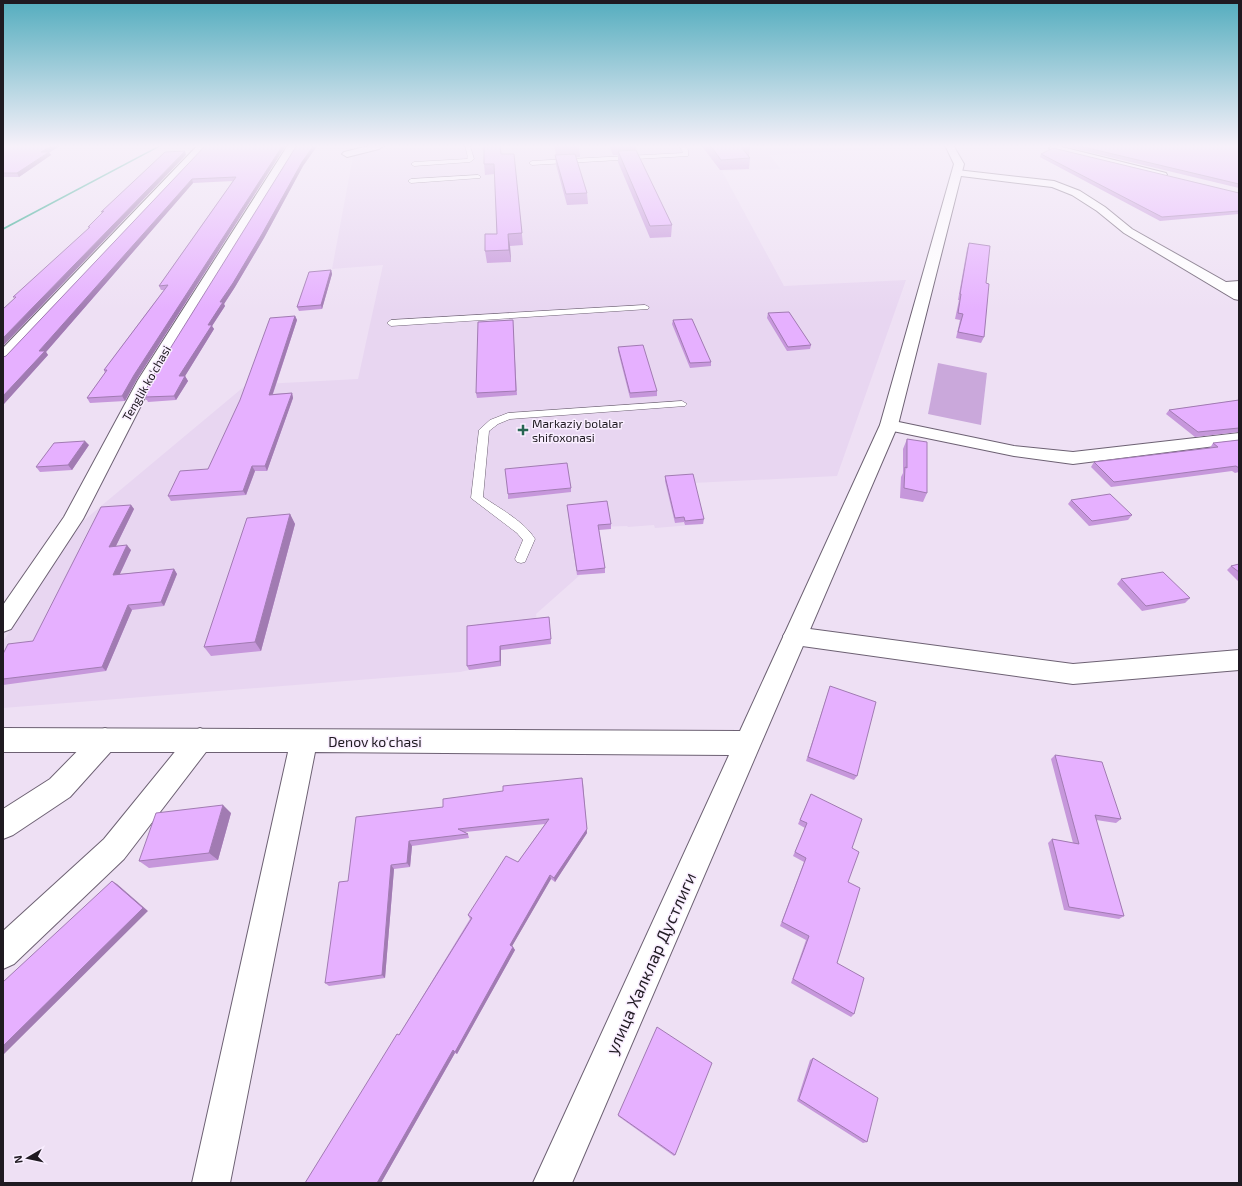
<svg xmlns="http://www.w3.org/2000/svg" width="1242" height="1186" viewBox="0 0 1242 1186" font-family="'Exo 2',sans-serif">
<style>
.built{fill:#e8d6f1}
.green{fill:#caa8db}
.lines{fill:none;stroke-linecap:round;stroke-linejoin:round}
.stream{fill:#16a280;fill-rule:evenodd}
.lane-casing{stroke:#6d6173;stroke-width:1}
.street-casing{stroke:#6d6173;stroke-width:2}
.secondary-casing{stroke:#6d6173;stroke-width:2}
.lane{fill:#fff;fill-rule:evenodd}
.street{fill:#fff;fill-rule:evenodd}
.secondary{fill:#fff;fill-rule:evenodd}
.wall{fill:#c697db}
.shaded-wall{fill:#a17bb2}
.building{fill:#e6b0ff;stroke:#a17bb2}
.poi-dot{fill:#286653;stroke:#f9eeff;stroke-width:1.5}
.labels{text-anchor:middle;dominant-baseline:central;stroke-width:3;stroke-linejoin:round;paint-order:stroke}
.far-street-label{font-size:12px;fill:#1f1a21;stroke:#f9eeff}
.far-poi-label{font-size:12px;fill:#1f1a21;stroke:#f9eeff;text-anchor:start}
.street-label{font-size:14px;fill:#1f1a21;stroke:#f9eeff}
.near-street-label{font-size:17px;fill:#1f1a21;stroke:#f9eeff}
</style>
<rect width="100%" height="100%" fill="#eee0f4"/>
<path class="built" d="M 395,145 L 900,145 L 904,148 L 769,155 L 781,169 L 722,171 L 784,286 L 906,280 L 837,476 L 693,483 L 704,524 L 655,528 L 654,525 L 628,527 L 627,526 L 598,527 L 605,573 L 580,575 L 536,614 L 537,623 L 469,670 L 460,672 L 3,708 L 3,642 L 70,532 L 246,385 L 358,379 L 383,265 L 332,269 L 354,151 L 393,149 Z"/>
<path class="green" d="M 938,363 L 987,373 L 981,425 L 928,414 Z"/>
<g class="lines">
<path class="stream" d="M 160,145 L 163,145 L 3,230 L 3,228 Z"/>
<defs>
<path id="lane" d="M 465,145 L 470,146 L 474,159 L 470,162 L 414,166 L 411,164 L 414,162 L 467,159 L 468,158 Z
M 679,145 L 684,145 L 688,150 L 688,156 L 532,165 L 529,163 L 532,161 L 683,153 Z
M 478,175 L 480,176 L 480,178 L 411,183 L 408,181 L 411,179 Z
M 645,305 L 649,307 L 648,309 L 391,326 L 387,323 L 391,320 Z
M 682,401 L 687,404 L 685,406 L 510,419 L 498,424 L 489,431 L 483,497 C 499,508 525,522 535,539 L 525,562 L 521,563 L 517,562 L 515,559 L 523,540 L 517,533 L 471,498 L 479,430 L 490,420 L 508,413 Z"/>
<path id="street" d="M 198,145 L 208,145 L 8,360 L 3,362 L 3,348 Z
M 288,145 L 298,145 L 154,380 L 83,519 L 11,629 L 3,632 L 3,605 L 64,517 L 138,380 Z
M 373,145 L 385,145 L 379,149 L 347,157 L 342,154 L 344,152 Z
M 1054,145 L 1166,173 L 1167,175 L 1162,178 L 1051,150 L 1049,148 L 1051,146 Z
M 957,170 L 1054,181 L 1080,191 L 1105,207 L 1132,229 L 1226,282 L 1239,281 L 1239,289 L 1238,289 L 1239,290 L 1239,300 L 1234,299 L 1124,233 L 1097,211 L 1072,195 L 1052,187 L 953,175 L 952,173 L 953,171 Z
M 889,420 L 1014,446 L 1073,452 L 1239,433 L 1239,443 L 1073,464 L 1014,456 L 883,429 L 880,425 L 883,421 Z
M 795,627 L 1073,664 L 1239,650 L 1239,670 L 1073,684 L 795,645 L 787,642 L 783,636 L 787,630 Z
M 105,728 L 114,732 L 118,740 L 114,748 L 70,797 L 13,835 L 3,839 L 3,809 L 50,779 L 96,732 Z
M 200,728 L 209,732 L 213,740 L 209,748 L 124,859 L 14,964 L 3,969 L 3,931 L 104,839 L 191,732 Z"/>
<path id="secondary" d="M 945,145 L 953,145 L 964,164 L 898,425 L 572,1183 L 533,1183 L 729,755 L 315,752 L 230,1183 L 192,1183 L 288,752 L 3,752 L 3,728 L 740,731 L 880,425 L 954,164 Z"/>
</defs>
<use href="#lane" class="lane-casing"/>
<use href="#street" class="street-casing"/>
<use href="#secondary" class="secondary-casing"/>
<use href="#lane" class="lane"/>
<use href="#street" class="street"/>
<use href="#secondary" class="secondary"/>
</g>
<path class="wall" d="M 3,145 L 49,152 L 51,155 L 19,177 L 3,177 Z
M 206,145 L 286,145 L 137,379 L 125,401 L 90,403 L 87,398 L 105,373 L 104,370 L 164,290 L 161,290 L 159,286 L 233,181 L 193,183 L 46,352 L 48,355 L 3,405 L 3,357 L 6,356 Z
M 297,145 L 340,145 L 317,146 L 303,166 L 264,238 L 235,287 L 224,304 L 225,306 L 212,326 L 214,329 L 185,376 L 188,381 L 176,400 L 148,402 L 147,400 L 146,400 L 143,395 Z
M 554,145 L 579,145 L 580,157 L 576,157 L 587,193 L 588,204 L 567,205 L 556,165 L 555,155 L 556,155 Z
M 609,145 L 636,145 L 636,150 L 672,225 L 671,237 L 650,238 L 618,162 L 618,155 L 613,155 Z
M 701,145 L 748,145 L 750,148 L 749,157 L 750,158 L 749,169 L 720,170 Z
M 1064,145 L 1239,145 L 1239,188 L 1064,146 Z
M 501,154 L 514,154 L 523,245 L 510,246 L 511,262 L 487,263 L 485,251 L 497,234 L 495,174 L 485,175 L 484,164 Z
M 1041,154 L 1239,193 L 1239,214 L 1160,221 L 1040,157 Z
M 969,243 L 986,283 L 984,337 L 981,343 L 956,338 L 960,320 L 955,319 L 959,300 L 958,300 L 967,249 Z
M 331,270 L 332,274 L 322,309 L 299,311 L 297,307 Z
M 768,313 L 811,345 L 810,349 L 787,351 L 767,318 Z
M 295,316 L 297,320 L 273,394 L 292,393 L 293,398 L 267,471 L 255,471 L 246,495 L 171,501 L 168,496 L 208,469 Z
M 673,320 L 711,362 L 711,366 L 690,368 L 672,324 Z
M 513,324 L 517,395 L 477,398 L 476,393 Z
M 618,347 L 657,391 L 657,396 L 630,398 L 618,351 Z
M 1239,400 L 1239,432 L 1195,437 L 1166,414 L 1169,410 Z
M 907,439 L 927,493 L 923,502 L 900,498 L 901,477 L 903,473 L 903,449 Z
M 1239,440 L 1239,472 L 1235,473 L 1232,471 L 1111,487 L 1091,467 L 1094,462 L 1210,448 L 1213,443 Z
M 89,445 L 72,470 L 40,472 L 36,467 Z
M 665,476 L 704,519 L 703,524 L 685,525 L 684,522 L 675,523 L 665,481 Z
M 571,488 L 571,492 L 508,499 L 508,494 Z
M 1071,500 L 1132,515 L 1128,520 L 1089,526 L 1068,504 Z
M 131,505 L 134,509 L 116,546 L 131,550 L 120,574 L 174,569 L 177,574 L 164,606 L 132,610 L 106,671 L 3,685 L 3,654 L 33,641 Z
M 567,505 L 611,524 L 611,529 L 599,530 L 605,568 L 605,573 L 577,575 Z
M 290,514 L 295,524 L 261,651 L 211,656 L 204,647 Z
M 1239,564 L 1239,582 L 1227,570 L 1231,566 Z
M 1121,579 L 1190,598 L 1185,603 L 1142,611 L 1117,584 Z
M 549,617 L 551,644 L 501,650 L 501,666 L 469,670 L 467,666 L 467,626 Z
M 830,686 L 857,776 L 854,780 L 806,761 Z
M 1055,755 L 1121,819 L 1116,823 L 1096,820 L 1124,916 L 1119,919 L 1064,910 L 1048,843 L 1052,839 L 1073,843 L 1051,759 Z
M 583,783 L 587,833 L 555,882 L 551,879 L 512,946 L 513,947 L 515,950 L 457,1054 L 455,1053 L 381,1183 L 305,1183 L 399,1035 L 470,919 L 468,915 L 518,862 L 545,824 L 465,832 L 468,834 L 469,838 L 412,846 L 410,867 L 394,869 L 385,978 L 329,986 L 325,983 L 348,881 L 443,807 Z
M 811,794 L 852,848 L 848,882 L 837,963 L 854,1014 L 851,1017 L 791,983 L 806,940 L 780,926 L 804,862 L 793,856 L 805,828 L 798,824 Z
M 231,813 L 218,860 L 149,868 L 139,861 Z
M 813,1058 L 867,1142 L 863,1143 L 797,1101 L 810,1060 Z
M 618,1115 L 675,1155 L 674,1156 L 618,1116 Z"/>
<path class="shaded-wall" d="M 54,145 L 62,145 L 43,156 L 41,152 Z
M 283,145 L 286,145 L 137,379 L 125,401 L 122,396 L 134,375 Z
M 314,145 L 316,145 L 317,146 L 303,166 L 264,238 L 235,287 L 224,304 L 225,306 L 212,326 L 214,329 L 182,381 L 179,376 L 208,325 L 220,302 L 302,162 Z
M 185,151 L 186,155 L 3,346 L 3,338 Z
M 49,152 L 51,155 L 19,177 L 17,173 Z
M 192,179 L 193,183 L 46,352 L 48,355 L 3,405 L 3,396 L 39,351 Z
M 508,234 L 510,246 L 511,262 L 509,250 Z
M 331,270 L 332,274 L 322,309 L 321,305 Z
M 295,316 L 297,320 L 271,399 L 269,395 Z
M 185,376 L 188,381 L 176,400 L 174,396 Z
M 292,393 L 293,398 L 267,471 L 265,466 Z
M 85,441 L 89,445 L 72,470 L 68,465 Z
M 252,466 L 255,471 L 246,495 L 243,491 Z
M 131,505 L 134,509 L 113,552 L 109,547 Z
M 290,514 L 295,524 L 261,651 L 255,642 Z
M 127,545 L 131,550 L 117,580 L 113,575 Z
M 174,569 L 177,574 L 164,606 L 161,602 Z
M 128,605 L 132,610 L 106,671 L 102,667 Z
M 500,646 L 501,650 L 501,666 L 500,661 Z
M 582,778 L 587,833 L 555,882 L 554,878 Z
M 223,805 L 231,813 L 218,860 L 209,853 Z
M 409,841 L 412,846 L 410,867 L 407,863 Z
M 391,865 L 394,869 L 385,978 L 382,975 Z
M 550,875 L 551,879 L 511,948 L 510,945 Z
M 112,881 L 117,884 L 148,911 L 3,1055 L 3,1046 Z
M 513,947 L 515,950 L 457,1054 L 455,1052 Z
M 453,1050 L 455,1053 L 381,1183 L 377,1183 Z"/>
<path class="building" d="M 3,145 L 54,145 L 41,152 L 49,152 L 17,173 L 3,173 Z
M 206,145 L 283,145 L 134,375 L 122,396 L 87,398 L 107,370 L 104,370 L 168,285 L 159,286 L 236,177 L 192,179 L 39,351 L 45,351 L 3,396 L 3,357 L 6,356 Z
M 297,145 L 314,145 L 302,162 L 262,234 L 233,283 L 220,302 L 223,302 L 208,325 L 212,325 L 179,376 L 185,376 L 174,396 L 145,397 L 147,395 L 143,395 L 153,376 Z
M 484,145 L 500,145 L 501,154 L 514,154 L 522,233 L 508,234 L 509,250 L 485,251 L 485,234 L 497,234 L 494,164 L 484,164 Z
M 710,145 L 748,145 L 750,148 L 742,148 L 750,158 L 721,160 Z
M 1075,145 L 1239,145 L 1239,178 L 1238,179 L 1239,179 L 1239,184 Z
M 1053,148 L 1239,193 L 1239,211 L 1162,217 L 1041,154 Z
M 636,150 L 672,225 L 650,226 L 618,151 Z
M 185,151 L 3,338 L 3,309 L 16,297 L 13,297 L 90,227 L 88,227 L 104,211 L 101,212 L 165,152 Z
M 575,154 L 587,193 L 566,194 L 555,155 Z
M 969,243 L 990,246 L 986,283 L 989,284 L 984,337 L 958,332 L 963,314 L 958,313 L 961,294 L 960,294 Z
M 331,270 L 321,305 L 297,307 L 309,272 Z
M 789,312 L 811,345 L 788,347 L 768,313 Z
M 295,316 L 269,395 L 292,393 L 265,466 L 252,466 L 243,491 L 168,496 L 180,471 L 208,469 L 240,400 L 270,318 Z
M 692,319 L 711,362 L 690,363 L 673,320 Z
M 513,320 L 516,391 L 476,393 L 478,322 Z
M 643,345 L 657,391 L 630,393 L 618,347 Z
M 1239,400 L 1239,428 L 1198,432 L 1169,410 Z
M 907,439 L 927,442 L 927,493 L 904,488 L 905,467 L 907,468 Z
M 1239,440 L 1239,468 L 1236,466 L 1114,482 L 1094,462 L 1218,447 L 1213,443 Z
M 85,441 L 68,465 L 36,467 L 54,443 Z
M 567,463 L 571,488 L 508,494 L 505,469 Z
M 693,474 L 704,519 L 685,521 L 684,517 L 675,518 L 665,476 Z
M 1110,494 L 1132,515 L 1092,521 L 1071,500 Z
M 607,501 L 611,524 L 598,525 L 605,568 L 577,571 L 567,505 Z
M 131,505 L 109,547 L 127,545 L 113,575 L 174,569 L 161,602 L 128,605 L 102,667 L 3,679 L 3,654 L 8,644 L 33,641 L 101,507 Z
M 290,514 L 255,642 L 204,647 L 247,518 Z
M 1239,564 L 1239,572 L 1231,566 Z
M 1163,572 L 1190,598 L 1146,606 L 1121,579 Z
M 549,617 L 551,639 L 500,646 L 500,661 L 467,666 L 467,626 Z
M 830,686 L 876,702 L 857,776 L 808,757 Z
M 1055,755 L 1102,762 L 1121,819 L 1095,815 L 1124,916 L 1069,907 L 1052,839 L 1079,844 Z
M 582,778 L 587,829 L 554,878 L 550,875 L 510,945 L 513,947 L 455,1052 L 453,1050 L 377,1183 L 305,1183 L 397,1034 L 399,1035 L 472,918 L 468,915 L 506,856 L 518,862 L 549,819 L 458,829 L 468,834 L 409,841 L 407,863 L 391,865 L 382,975 L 325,983 L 339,882 L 348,881 L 356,817 L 443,807 L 443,799 L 503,791 L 503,786 Z
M 811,794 L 862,819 L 852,848 L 859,852 L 848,882 L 860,888 L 837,963 L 864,978 L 854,1014 L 793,979 L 809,936 L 782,922 L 806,858 L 795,852 L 807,823 L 800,820 Z
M 223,805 L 209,853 L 139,861 L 156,813 Z
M 112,881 L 143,908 L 3,1046 L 3,982 Z
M 657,1027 L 712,1063 L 675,1155 L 618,1115 Z
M 813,1058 L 878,1098 L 867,1142 L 799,1099 Z"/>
<linearGradient id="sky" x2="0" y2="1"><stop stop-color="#54adbe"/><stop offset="0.47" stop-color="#f7f1fa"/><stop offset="1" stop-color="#f7f1fa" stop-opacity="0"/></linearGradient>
<rect width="1242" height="311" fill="url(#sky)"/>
<path class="poi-dot" d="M521 424h4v4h4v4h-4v4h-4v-4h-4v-4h4z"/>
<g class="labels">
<g class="far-street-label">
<text transform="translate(146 383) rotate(-60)">Tenglik ko'chasi</text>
</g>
<g class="far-poi-label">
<text x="532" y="423">Markaziy bolalar<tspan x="532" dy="14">shifoxonasi</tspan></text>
</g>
<g class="street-label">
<text x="375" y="741">Denov ko'chasi</text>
</g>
<g class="near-street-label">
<text transform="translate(650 963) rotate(-66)">улица Халклар Дустлиги</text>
</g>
</g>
<rect width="1242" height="1186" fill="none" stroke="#1f1a21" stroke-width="8"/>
<g transform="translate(28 1158) rotate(261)" stroke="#f9eeff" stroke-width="3" paint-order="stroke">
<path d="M0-3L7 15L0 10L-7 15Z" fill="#1f1a21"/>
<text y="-6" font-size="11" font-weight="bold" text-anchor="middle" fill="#1f1a21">N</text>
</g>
</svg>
